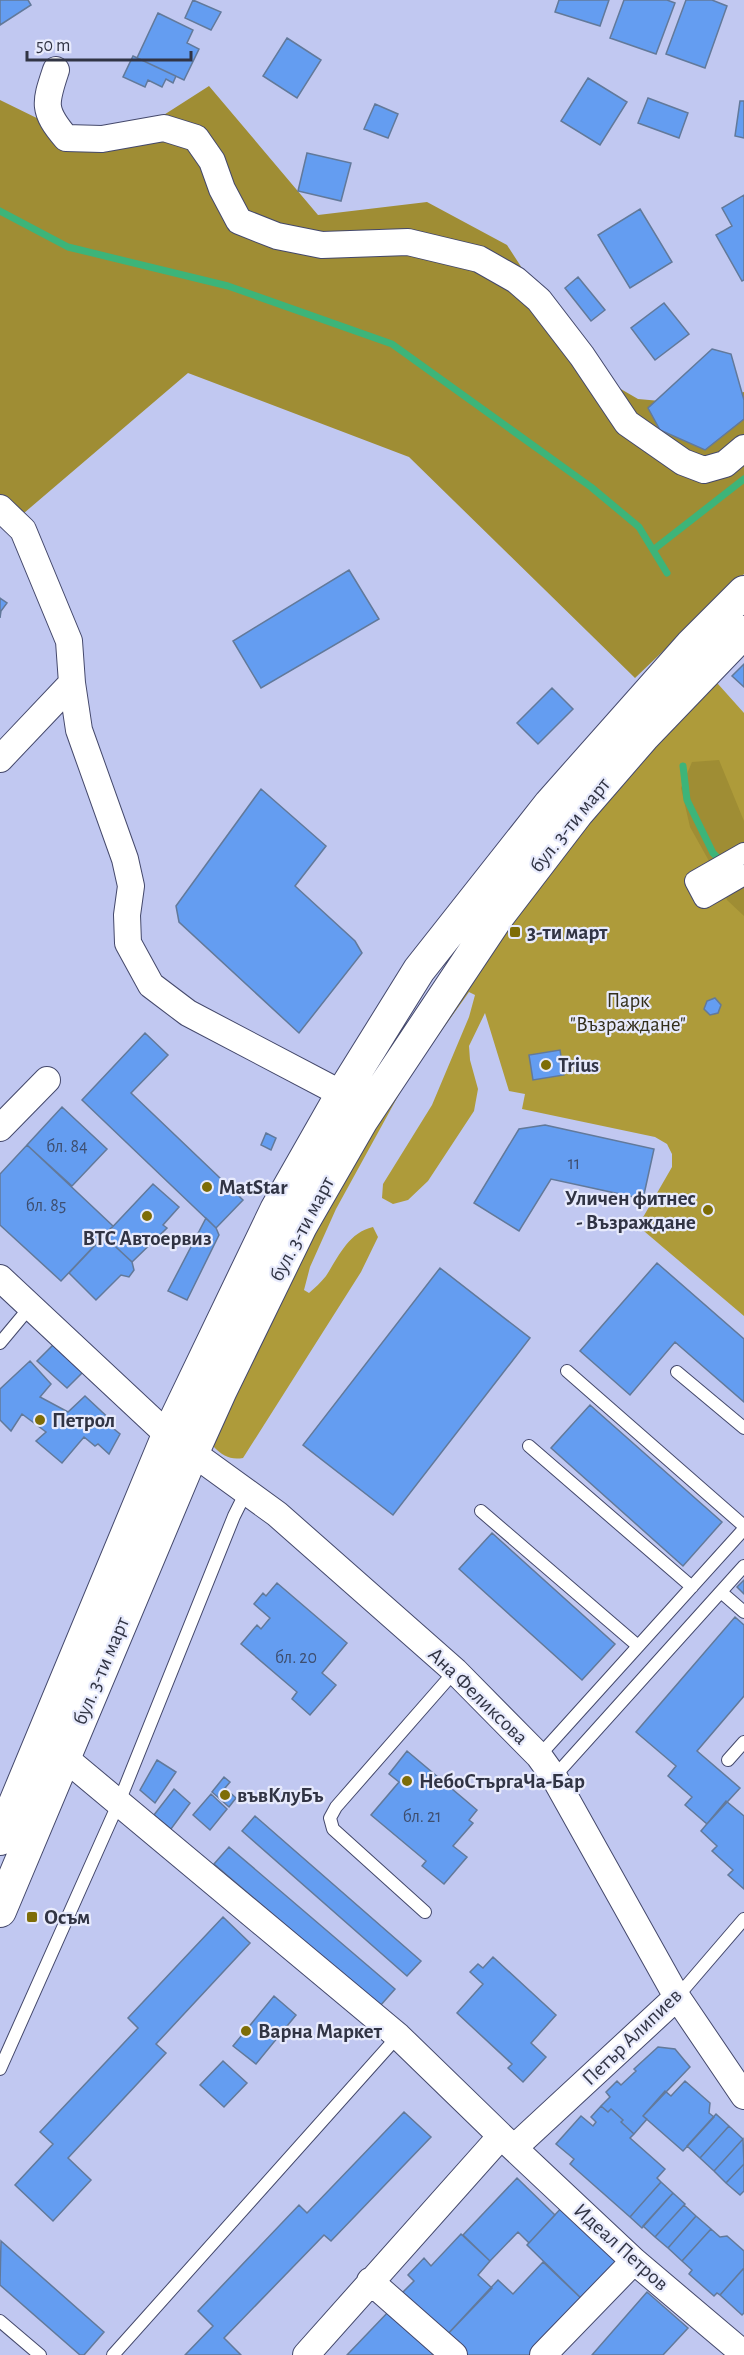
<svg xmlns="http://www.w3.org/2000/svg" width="744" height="2355" viewBox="0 0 744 2355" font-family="'Alegreya Sans',sans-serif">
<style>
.green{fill:#ae9b3a}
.forest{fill:#9f8d34}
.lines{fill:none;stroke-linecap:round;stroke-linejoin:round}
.stream{stroke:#3db479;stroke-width:7}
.building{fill:#649df1;stroke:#62799a;stroke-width:1.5}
.service-casing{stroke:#44486b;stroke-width:14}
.pedestrian-casing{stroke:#44486b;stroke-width:22}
.minor-casing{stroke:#44486b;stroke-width:28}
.tertiary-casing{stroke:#44486b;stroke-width:34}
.service{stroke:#fff;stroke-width:12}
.pedestrian{stroke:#fff;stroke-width:20}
.minor{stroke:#fff;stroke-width:26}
.tertiary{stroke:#fff;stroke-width:32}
.poi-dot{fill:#7e6d07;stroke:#e7eafc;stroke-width:2}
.labels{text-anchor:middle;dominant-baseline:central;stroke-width:4.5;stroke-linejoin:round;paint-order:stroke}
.number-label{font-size:18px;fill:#3e4e6f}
.street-label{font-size:21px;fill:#313444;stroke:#e7eafc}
.poi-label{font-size:21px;font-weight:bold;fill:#313444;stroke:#e7eafc;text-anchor:start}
.park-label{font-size:21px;fill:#332f1b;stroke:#e7eafc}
</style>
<rect width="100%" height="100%" fill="#c1c8f1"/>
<path class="green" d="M 710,675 L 744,713 L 744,1316 L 638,1226 L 672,1167 L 672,1154 L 667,1144 L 655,1137 L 522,1109 L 525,1094 L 509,1091 L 485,1013 L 469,1046 L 470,1060 L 478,1089 L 474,1111 L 428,1181 L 408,1200 L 393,1204 L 382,1198 L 383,1184 L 432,1105 L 469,1017 L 475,995 L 469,992 L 408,1078 L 336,1209 L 310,1267 L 304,1290 L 309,1293 C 315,1288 321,1282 326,1276 C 339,1256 348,1233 373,1227 L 378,1237 L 361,1272 L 243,1458 C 230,1460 223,1456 214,1447 L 214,1434 L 267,1315 L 317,1216 L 357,1141 L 417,1046 L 454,995 L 498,943 L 522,910 L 555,855 L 594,801 Z"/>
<path class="forest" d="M 209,86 L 318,215 L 427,202 L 507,245 L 588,370 L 638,399 L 694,404 L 744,392 L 744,574 L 635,678 L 409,457 L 188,373 L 17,519 L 0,503 L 0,100 L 106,152 Z
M 719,760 L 744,821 L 744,853 L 714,870 L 690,827 L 681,788 L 692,762 Z
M 744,875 L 744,916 L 727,900 L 723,887 Z"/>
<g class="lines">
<path class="stream" d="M 0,211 L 68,247 L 228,286 L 392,344 L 591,487 L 639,527 L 667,573
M 653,550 L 744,479
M 683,766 L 687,800 L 713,853 L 724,864"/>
</g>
<path class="building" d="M 0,0 L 28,0 L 31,5 L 0,25 Z
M 193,0 L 221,12 L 211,30 L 185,18 Z
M 559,0 L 609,0 L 600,26 L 555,12 Z
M 624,0 L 667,0 L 675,3 L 656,54 L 610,38 Z
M 686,0 L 712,0 L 727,6 L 705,68 L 666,54 Z
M 158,13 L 193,30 L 187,43 L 199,49 L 184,80 L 137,58 Z
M 287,38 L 321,60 L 297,98 L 263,76 Z
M 133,56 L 176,76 L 173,83 L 166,79 L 162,87 L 148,80 L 145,87 L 123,77 Z
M 588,78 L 627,102 L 600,145 L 561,121 Z
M 648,98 L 688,113 L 679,138 L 638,123 Z
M 740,101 L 744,101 L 744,138 L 735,136 Z
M 375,104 L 398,114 L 388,138 L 364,129 Z
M 307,153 L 351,163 L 341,201 L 298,191 Z
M 744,195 L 744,280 L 742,281 L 716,235 L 732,226 L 722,208 Z
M 640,209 L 672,262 L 630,288 L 598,235 Z
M 578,277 L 605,310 L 591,321 L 565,288 Z
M 664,303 L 689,334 L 655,360 L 631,328 Z
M 712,349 L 731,354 L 744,400 L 744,419 L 705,450 L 660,430 L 648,408 Z
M 349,570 L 379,619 L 261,688 L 233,641 Z
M 0,598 L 7,603 L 1,611 L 0,618 Z
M 744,664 L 744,687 L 732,676 Z
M 552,688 L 573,709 L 538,744 L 517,723 Z
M 261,789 L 326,846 L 295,886 L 355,941 L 362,953 L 299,1033 L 179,922 L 176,906 Z
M 715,998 L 721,1005 L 718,1013 L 710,1015 L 704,1009 L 707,1001 Z
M 145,1033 L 168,1055 L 131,1093 L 243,1200 L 216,1228 L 82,1100 Z
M 560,1050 L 564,1075 L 533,1080 L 529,1055 Z
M 62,1107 L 107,1149 L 72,1186 L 27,1145 Z
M 545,1125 L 654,1149 L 643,1199 L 551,1179 L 519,1231 L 474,1203 L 519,1129 Z
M 266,1133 L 276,1138 L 271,1150 L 261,1145 Z
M 27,1145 L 113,1226 L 61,1281 L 0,1225 L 0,1174 Z
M 153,1184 L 179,1207 L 163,1225 L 167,1228 L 132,1262 L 104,1236 Z
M 206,1218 L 216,1228 L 219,1235 L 187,1300 L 168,1291 Z
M 104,1236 L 132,1262 L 134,1270 L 129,1277 L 121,1275 L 96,1300 L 69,1273 Z
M 657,1263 L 744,1339 L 744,1402 L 675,1342 L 630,1395 L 580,1351 Z
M 440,1268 L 530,1338 L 393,1515 L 303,1445 Z
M 59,1339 L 88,1367 L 67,1388 L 37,1361 Z
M 30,1361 L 51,1384 L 40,1397 L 68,1412 L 85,1396 L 115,1424 L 114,1429 L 120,1434 L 109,1454 L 98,1444 L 95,1446 L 84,1437 L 62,1463 L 36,1441 L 46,1432 L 22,1414 L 11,1431 L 0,1420 L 0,1389 Z
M 590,1405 L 722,1522 L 683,1566 L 551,1448 Z
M 492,1533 L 615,1644 L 582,1680 L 459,1569 Z
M 744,1580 L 744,1594 L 737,1587 Z
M 277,1583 L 347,1643 L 322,1673 L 336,1685 L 310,1715 L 292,1699 L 297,1692 L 241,1644 L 257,1625 L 261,1629 L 270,1618 L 254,1604 L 263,1593 L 266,1596 Z
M 735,1617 L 744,1625 L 744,1696 L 697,1751 L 740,1788 L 707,1824 L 685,1805 L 692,1797 L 668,1776 L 676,1766 L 636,1732 Z
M 407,1751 L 477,1810 L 469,1820 L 473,1823 L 453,1846 L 467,1857 L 444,1884 L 422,1866 L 426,1861 L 371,1815 L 399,1782 L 389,1774 Z
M 157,1760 L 176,1772 L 155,1803 L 140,1790 Z
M 224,1777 L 230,1782 L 225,1788 L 236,1798 L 229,1807 L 212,1792 Z
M 174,1789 L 190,1803 L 171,1829 L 154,1815 Z
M 211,1794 L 227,1809 L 210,1830 L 193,1815 Z
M 726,1801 L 744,1816 L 744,1889 L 728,1875 L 733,1870 L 712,1851 L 717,1846 L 701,1831 Z
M 255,1816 L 421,1961 L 407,1976 L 242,1831 Z
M 229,1847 L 395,1989 L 380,2006 L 214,1864 Z
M 223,1917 L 250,1943 L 156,2044 L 166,2053 L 68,2158 L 91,2180 L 53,2221 L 15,2185 L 53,2144 L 40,2132 L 138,2028 L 128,2018 Z
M 493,1957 L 556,2015 L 531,2043 L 546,2057 L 523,2082 L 508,2068 L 512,2064 L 457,2013 L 483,1984 L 470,1972 L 478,1964 L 483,1968 Z
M 274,1996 L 296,2015 L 256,2064 L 233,2046 Z
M 658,2047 L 675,2049 L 690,2067 L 643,2116 L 647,2119 L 634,2134 L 621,2122 L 623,2120 L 611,2109 L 608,2112 L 601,2106 L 610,2097 L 606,2092 L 617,2081 L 621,2085 L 636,2071 L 634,2069 Z
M 223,2061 L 247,2083 L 224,2107 L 200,2085 Z
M 685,2081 L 710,2103 L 709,2113 L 714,2117 L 683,2151 L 643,2116 L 665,2091 L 671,2096 Z
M 601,2106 L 608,2112 L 611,2109 L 623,2120 L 621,2122 L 634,2134 L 630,2138 L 665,2169 L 657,2178 L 661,2182 L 630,2217 L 570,2164 L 574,2159 L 556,2144 L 581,2116 L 593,2126 L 596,2122 L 591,2117 Z
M 404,2112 L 431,2137 L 331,2241 L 324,2235 L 224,2338 L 241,2355 L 185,2355 L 213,2326 L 198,2311 L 299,2205 L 307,2213 Z
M 716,2114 L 729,2126 L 700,2158 L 687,2146 Z
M 729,2126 L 743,2139 L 714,2171 L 700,2158 Z
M 743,2139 L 744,2164 L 726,2183 L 714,2171 Z
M 744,2164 L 744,2191 L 740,2195 L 726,2183 Z
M 517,2178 L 555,2215 L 529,2243 L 518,2232 L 490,2261 L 463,2235 Z
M 661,2182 L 673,2193 L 642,2228 L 630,2217 Z
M 673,2193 L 685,2204 L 655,2237 L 643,2226 Z
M 564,2205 L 624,2262 L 585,2302 L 527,2245 Z
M 684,2205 L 696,2216 L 668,2248 L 655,2237 Z
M 696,2216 L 711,2229 L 682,2261 L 668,2248 Z
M 711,2229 L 720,2237 L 727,2236 L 744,2251 L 744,2268 L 720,2295 L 717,2293 L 714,2296 L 689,2274 L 692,2270 L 682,2261 Z
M 461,2234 L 490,2261 L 478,2275 L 492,2288 L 446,2336 L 402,2293 L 414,2281 L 408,2275 L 424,2258 L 431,2266 Z
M 1,2241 L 104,2332 L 84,2355 L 80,2355 L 0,2285 Z
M 543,2262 L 585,2302 L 534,2355 L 467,2355 L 446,2336 L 498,2280 L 513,2294 Z
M 744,2268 L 744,2313 L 742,2315 L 720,2295 Z
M 647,2292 L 688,2328 L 663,2355 L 592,2355 Z
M 390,2310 L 419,2339 L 434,2355 L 347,2355 Z"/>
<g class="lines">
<defs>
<path id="service" d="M 0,1343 L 30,1307
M 567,1371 L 744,1526
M 677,1372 L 744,1428
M 529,1446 L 692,1587
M 481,1511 L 638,1646
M 721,1592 L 744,1612
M 539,1756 L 744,1529
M 728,1760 L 744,1742
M 554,1777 L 744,1566
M 425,1912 L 333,1829 L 330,1818 L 336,1807 L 455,1671
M 677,1997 L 744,1919
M 0,2069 L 119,1802 L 234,1516 L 246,1492
M 0,2321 L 40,2355
M 113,2355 L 398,2036"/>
<path id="pedestrian" d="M 744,853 L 695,881 L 704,898 L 744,875"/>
<path id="minor" d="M 56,70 C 45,103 42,110 66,138 L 102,139 L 164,128 L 196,138 L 212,161 L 222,189 L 239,221 L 277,236 L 322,245 L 408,242 L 479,259 L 516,280 L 539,300 L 582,356 L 627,423 L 683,462 L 704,470 L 725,464 L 744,448
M 0,508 L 23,530 L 69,641 L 72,683 L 79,730 L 125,859 L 131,886 L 127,915 L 128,943 L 151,985 L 188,1013 L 342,1094
M 0,759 L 72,683
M 0,1128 L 47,1080
M 0,1278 L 168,1435 L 277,1514 L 455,1671 L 539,1756 L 554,1777 L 677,1997 L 744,2096
M 65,1758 L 398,2036 L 501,2136 L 634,2261 L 744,2354
M 514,2148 L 677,1997
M 370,2281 L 454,2355
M 306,2355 L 501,2136
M 543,2355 L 634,2261"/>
<path id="tertiary" d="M 0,1839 L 168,1435 L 276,1210 L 342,1094 L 419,970 L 550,804 L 691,645 L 744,592
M 0,1911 L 193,1452 L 221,1390 L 301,1226 L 362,1120 L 496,919 L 578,812 L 643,737 L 744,632"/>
</defs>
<use href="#service" class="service-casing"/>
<use href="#pedestrian" class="pedestrian-casing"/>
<use href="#minor" class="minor-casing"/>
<use href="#tertiary" class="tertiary-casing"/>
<use href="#service" class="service"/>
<use href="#pedestrian" class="pedestrian"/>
<use href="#minor" class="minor"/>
<use href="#tertiary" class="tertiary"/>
</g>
<g class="poi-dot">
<rect x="509" y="926" width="12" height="12" rx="3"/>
<circle cx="546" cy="1065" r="6"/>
<circle cx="207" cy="1187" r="6"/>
<circle cx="708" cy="1210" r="6"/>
<circle cx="147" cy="1216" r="6"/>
<circle cx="40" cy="1420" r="6"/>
<circle cx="407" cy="1781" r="6"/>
<circle cx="225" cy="1795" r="6"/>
<rect x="26" y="1911" width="12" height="12" rx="3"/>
<circle cx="246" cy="2031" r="6"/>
</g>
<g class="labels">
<g class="number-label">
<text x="67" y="1147">бл. 84</text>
<text x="574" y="1164">11</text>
<text x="46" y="1206">бл. 85</text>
<text x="296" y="1658">бл. 20</text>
<text x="422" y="1817">бл. 21</text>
</g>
<g class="street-label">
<text transform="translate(570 825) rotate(-51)">бул. 3-ти март</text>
<text transform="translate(302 1229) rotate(-62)">бул. 3-ти март</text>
<text transform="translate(101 1671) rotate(-67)">бул. 3-ти март</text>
<text transform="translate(478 1696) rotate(44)">Ана Феликсова</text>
<text transform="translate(632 2037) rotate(-44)">Петър Алипиев</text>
<text transform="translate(621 2247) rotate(42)">Идеал Петров</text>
</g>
<g class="poi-label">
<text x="527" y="932">3-ти март</text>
<text x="558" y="1065">Trius</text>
<text x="219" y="1187">MatStar</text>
<text x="696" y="1198" text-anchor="end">Уличен фитнес<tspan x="696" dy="24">- Възраждане</tspan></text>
<text x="147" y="1238" text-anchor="middle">ВТС Автоервиз</text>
<text x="52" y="1420">Петрол</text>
<text x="419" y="1781">НебоСтъргаЧа-Бар</text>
<text x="237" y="1795">въвКлуБъ</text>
<text x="44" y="1917">Осъм</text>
<text x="258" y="2031">Варна Маркет</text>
</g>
<g class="park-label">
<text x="628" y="1000">Парк<tspan x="628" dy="24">"Възраждане"</tspan></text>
</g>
</g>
<path d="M27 51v9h164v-9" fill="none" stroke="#313444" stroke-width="3"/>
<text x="36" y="51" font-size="18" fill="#313444" stroke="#e7eafc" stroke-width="4.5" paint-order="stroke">50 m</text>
</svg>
